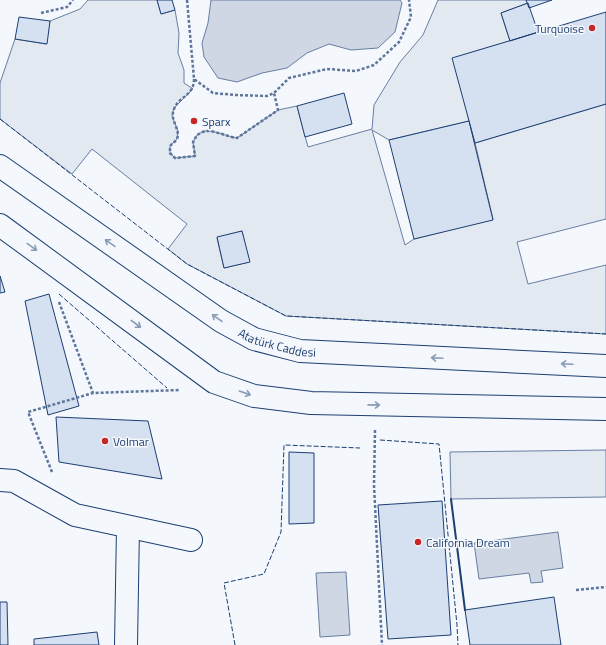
<svg xmlns="http://www.w3.org/2000/svg" width="606" height="645" viewBox="0 0 606 645" font-family="'Titillium Web',sans-serif">
<style>
.green{fill:#e3e9f0;stroke:#687fa3;fill-rule:evenodd}
.water{fill:#cfd7e4;stroke:#687fa3}
.building{fill:#d5e0f0;stroke:#1d3f73}
.lines{fill:none;stroke-linecap:round;stroke-linejoin:round}
.street-casing{stroke:#1d3f73;stroke-width:24}
.secondary-casing{stroke:#1d3f73;stroke-width:24}
.path{stroke:#5e769c;stroke-width:2.5;stroke-dasharray:3 2;stroke-linecap:butt}
.street{stroke:#f4f7fb;stroke-width:22}
.secondary{stroke:#f4f7fb;stroke-width:22}
.fence{stroke:#1d3f73;stroke-width:1;stroke-dasharray:5 2;stroke-linecap:butt}
.wall{stroke:#1d3f73;stroke-width:2}
.oneway{stroke:#889bb7}
.poi-dot{fill:#c62828;stroke:#f4f7fb;stroke-width:1.5}
.labels{text-anchor:middle;dominant-baseline:central;stroke-width:3;stroke-linejoin:round;paint-order:stroke}
.poi-label{font-size:12px;fill:#1d3f73;stroke:#f4f7fb;text-anchor:start}
.street-label{font-size:12px;fill:#1d3f73;stroke:#f4f7fb}
</style>
<rect width="100%" height="100%" fill="#f4f7fb"/>
<path class="green" d="M 88,0 L 157,0 L 161,14 L 175,10 L 179,33 L 178,53 L 184,70 L 184,83 L 193,89 L 174,108 L 172,116 L 178,131 L 177,139 L 170,146 L 170,153 L 175,158 L 195,156 L 193,142 L 197,135 C 199,134 203,131 206,131 C 214,130 228,137 237,138 L 278,110 L 297,106 L 308,147 L 372,129 L 374,105 L 400,62 L 423,35 L 438,0 L 526,0 L 528,3 L 501,13 L 510,41 L 457,57 L 469,121 L 389,140 L 372,130 L 405,245 L 414,239 L 493,219 L 475,143 L 606,104 L 606,219 L 517,242 L 528,284 L 606,265 L 606,334 L 286,316 L 187,264 L 168,249 L 187,224 L 92,149 L 72,174 L 0,119 L 0,83 L 15,39 L 46,44 L 50,21 L 80,9 ZM 242,231 L 249,262 L 224,268 L 217,238 Z
M 606,450 L 606,497 L 451,499 L 450,452 Z"/>
<path class="water" d="M 211,0 L 400,0 L 402,3 L 395,32 L 378,48 L 351,50 L 329,44 L 307,53 L 287,68 L 262,73 L 237,82 L 218,78 L 204,57 L 202,43 L 208,23 Z
M 558,532 L 563,568 L 541,571 L 543,582 L 531,583 L 529,573 L 479,579 L 474,543 Z
M 346,572 L 350,635 L 320,637 L 316,573 Z"/>
<path class="building" d="M 157,0 L 172,0 L 175,10 L 161,14 Z
M 526,0 L 552,0 L 529,8 Z
M 528,3 L 538,32 L 510,41 L 501,13 Z
M 606,12 L 606,104 L 475,143 L 452,58 Z
M 19,17 L 50,21 L 47,44 L 15,39 Z
M 344,93 L 352,124 L 305,137 L 297,106 Z
M 469,121 L 493,220 L 414,239 L 389,140 Z
M 242,231 L 250,262 L 224,268 L 217,237 Z
M 0,276 L 5,292 L 0,293 Z
M 49,294 L 79,406 L 48,415 L 25,301 Z
M 56,417 L 148,421 L 162,479 L 59,462 Z
M 289,452 L 314,453 L 314,523 L 289,524 Z
M 442,501 L 451,635 L 388,639 L 378,505 Z
M 554,597 L 561,645 L 470,645 L 465,610 Z
M 0,602 L 7,602 L 8,645 L 0,645 Z
M 97,632 L 99,645 L 34,645 L 34,639 Z"/>
<g class="lines">
<defs>
<path id="street" d="M 0,480 L 14,481 L 75,515 L 191,540
M 126,645 L 128,527"/>
<g id="secondary">
<path id="s1" d="M 0,166 L 221,321 L 254,339 L 300,351 L 606,366"/>
<path d="M 0,225 L 214,382 L 254,396 L 311,403 L 606,409"/>
</g>
</defs>
<use href="#street" class="street-casing"/>
<use href="#secondary" class="secondary-casing"/>
<path class="path" d="M 187,0 L 194,79 L 213,93 L 235,95 L 267,96 L 274,93 L 289,78 L 327,69 L 356,71 L 374,65 L 399,42 L 411,17 L 409,0
M 41,13 L 67,7 L 73,0
M 194,79 C 194,96 179,96 174,109 C 169,120 181,129 177,139 C 176,141 172,144 170,146 L 170,153 L 175,158 L 195,156 L 193,142 L 197,135 C 199,134 203,131 206,131 C 214,130 228,137 237,138 L 278,110 L 274,93
M 59,302 L 93,393
M 375,430 L 374,485 L 382,645
M 52,472 L 28,412 L 93,393 L 180,390
M 576,590 L 606,587"/>
<use href="#street" class="street"/>
<use href="#secondary" class="secondary"/>
<path class="fence" d="M 0,119 L 187,264 L 286,316 L 606,334
M 59,294 L 167,388
M 380,440 L 439,444 L 457,625 L 458,645
M 235,645 L 224,583 L 264,574 L 281,532 L 284,445 L 360,448"/>
<path class="wall" d="M 451,499 L 465,610"/>
</g>
<defs><path id="oneway-shaft" d="M-6 0H5M1.5-3L5.5 0L1.5 3" fill="none" stroke-width="1.6" stroke-linecap="round" stroke-linejoin="round"/></defs>
<g class="oneway">
<use href="#oneway-shaft" transform="translate(110 243) rotate(-145)"/>
<use href="#oneway-shaft" transform="translate(32 247) rotate(36)"/>
<use href="#oneway-shaft" transform="translate(217 318) rotate(-145)"/>
<use href="#oneway-shaft" transform="translate(136 324) rotate(37)"/>
<use href="#oneway-shaft" transform="translate(437 358) rotate(-177)"/>
<use href="#oneway-shaft" transform="translate(567 364) rotate(-177)"/>
<use href="#oneway-shaft" transform="translate(245 393) rotate(19)"/>
<use href="#oneway-shaft" transform="translate(374 405) rotate(1)"/>
</g>
<g class="poi-dot">
<circle cx="592" cy="28" r="4"/>
<circle cx="194" cy="121" r="4"/>
<circle cx="105" cy="441" r="4"/>
<circle cx="418" cy="542" r="4"/>
</g>
<g class="labels">
<g class="poi-label">
<text x="584" y="28" text-anchor="end">Turquoise</text>
<text x="202" y="121">Sparx</text>
<text x="113" y="441">Volmar</text>
<text x="426" y="542">California Dream</text>
</g>
<g class="street-label">
<text stroke="none"><textPath href="#s1" startOffset="331">Atatürk Caddesi</textPath></text>
</g>
</g>
</svg>
